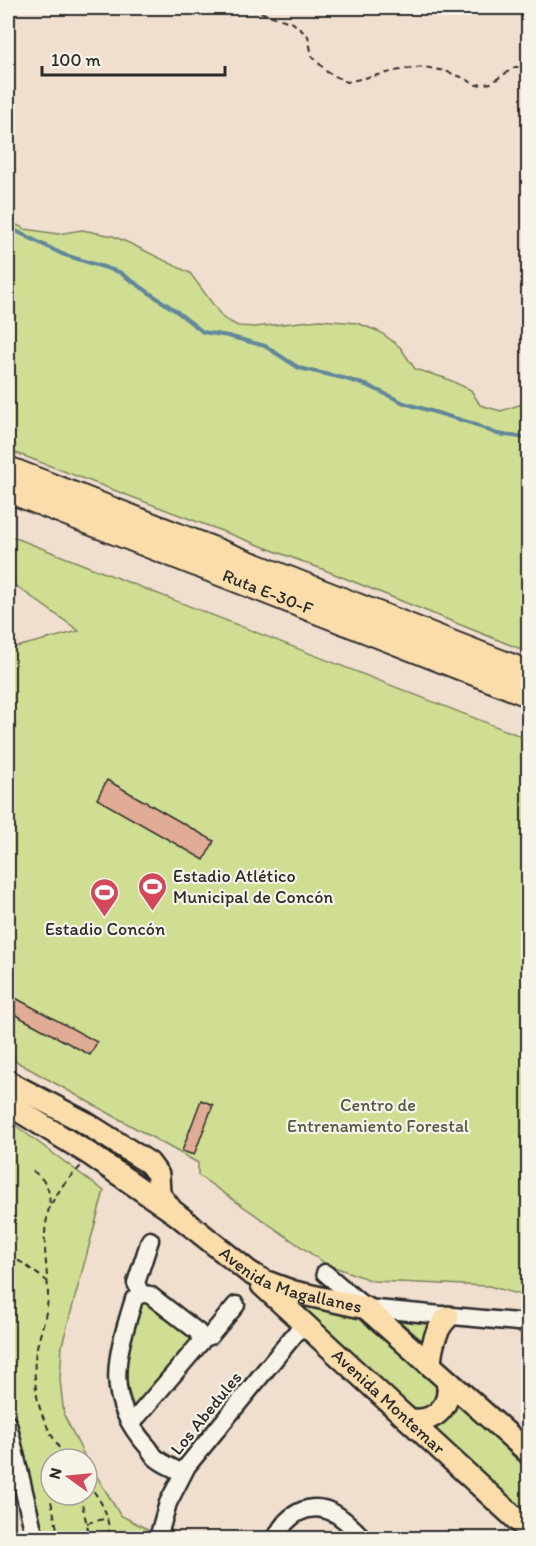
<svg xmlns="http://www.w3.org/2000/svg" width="536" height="1546" viewBox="0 0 536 1546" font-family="Itim,sans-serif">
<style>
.green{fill:#cfde92;stroke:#7d845e;stroke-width:1.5}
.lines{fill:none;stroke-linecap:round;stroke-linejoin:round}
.stream{stroke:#62869b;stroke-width:4}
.building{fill:#e1ac95;stroke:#2b2b2b;stroke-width:1.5}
.minor-casing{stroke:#2b2b2b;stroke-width:21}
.major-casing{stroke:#2b2b2b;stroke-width:26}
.highway-casing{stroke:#2b2b2b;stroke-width:28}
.path{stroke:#2b2b2b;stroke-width:2;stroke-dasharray:6 4.5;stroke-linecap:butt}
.minor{stroke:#f7f3e8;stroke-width:16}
.major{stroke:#faddab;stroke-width:21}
.highway{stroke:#faddab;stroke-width:24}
.labels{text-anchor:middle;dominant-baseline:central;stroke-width:4.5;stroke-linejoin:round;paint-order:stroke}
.street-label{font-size:18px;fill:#2b2b2b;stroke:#f7f3e8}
.poi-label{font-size:18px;fill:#2b2b2b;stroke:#f7f3e8;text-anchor:start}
.park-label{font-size:18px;fill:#545845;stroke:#f7f3e8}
</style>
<rect width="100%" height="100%" fill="#f0decf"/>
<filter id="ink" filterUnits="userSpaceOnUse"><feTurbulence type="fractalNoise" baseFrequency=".0167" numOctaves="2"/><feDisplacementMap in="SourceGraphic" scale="12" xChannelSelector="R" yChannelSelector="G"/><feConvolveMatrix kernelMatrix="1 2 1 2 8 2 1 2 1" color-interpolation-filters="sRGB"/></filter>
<g filter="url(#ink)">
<path class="green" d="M 8,221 L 25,229 L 58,234 L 82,230 L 113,236 L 131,244 L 190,273 L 223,318 L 238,326 L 255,327 L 319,320 L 357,323 L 380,332 L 400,347 L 415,369 L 445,378 L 471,390 L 480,405 L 501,411 L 528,402 L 528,652 L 322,569 L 8,450 Z
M 8,535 L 528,739 L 528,1297 L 489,1286 L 373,1281 L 326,1264 L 198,1175 L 198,1163 L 8,1057 L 8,649 L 79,631 L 8,580 Z
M 8,1087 L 133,1163 L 131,1168 L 127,1170 L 8,1098 Z
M 8,1120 L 104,1191 L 62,1345 L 60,1380 L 64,1415 L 86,1459 L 51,1459 L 51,1495 L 87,1495 L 87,1460 L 120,1515 L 147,1529 L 146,1538 L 41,1538 L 8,1395 Z
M 143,1302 L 146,1302 L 192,1338 L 192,1340 L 135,1408 C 118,1375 130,1339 140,1306 Z
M 293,1302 L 361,1314 L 440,1388 L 439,1403 L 415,1414 Z
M 403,1321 L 432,1325 L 424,1342 L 401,1322 Z
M 453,1399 L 528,1470 L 528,1519 L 427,1427 Z"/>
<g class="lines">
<path class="stream" d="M 8,227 L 62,254 L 119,272 L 176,311 L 203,332 L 228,336 L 265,346 L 299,368 L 343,378 L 369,386 L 404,403 L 471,423 L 497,434 L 528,438"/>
</g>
<path class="building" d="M 107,780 L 214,841 L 204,860 L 97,799 Z
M 8,994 L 97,1042 L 90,1055 L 8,1011 Z
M 201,1100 L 213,1105 L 194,1155 L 182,1151 Z"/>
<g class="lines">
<defs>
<path id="minor" d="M 325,1273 L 366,1308 L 528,1323
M 141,1294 L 136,1283 L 150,1240
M 202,1339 L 210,1336 L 236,1305
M 8,1424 L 35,1538
M 131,1424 L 201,1342 L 198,1332 L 150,1295 C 143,1293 139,1294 134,1299 C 117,1355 102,1396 147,1446 C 150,1449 152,1454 155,1457 C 162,1464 174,1468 182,1473
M 158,1538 L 168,1503 L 187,1466 L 304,1323
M 276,1538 C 286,1515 309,1500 334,1513 C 345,1519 355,1530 363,1538"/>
<g id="major">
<path d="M 8,1082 L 84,1122 L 149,1163 L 158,1175 L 159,1194 L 170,1208"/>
<path id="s1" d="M 8,1104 L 91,1155 L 175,1213 L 249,1272 L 264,1281 L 294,1292 L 366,1308 L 528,1452"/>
<path id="s2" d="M 262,1285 L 528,1530"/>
<path d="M 430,1365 C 431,1348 435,1329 448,1317"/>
<path d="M 408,1419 C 433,1425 453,1406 447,1381"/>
</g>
<g id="highway">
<path d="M 8,469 L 528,673"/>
<path id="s3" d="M 8,490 L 528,694"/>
</g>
</defs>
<use href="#minor" class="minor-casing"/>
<use href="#major" class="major-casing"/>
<use href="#highway" class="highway-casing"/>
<path class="path" d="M 251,8 L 257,11 L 293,23 L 308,36 L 312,56 L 327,72 L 347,82 L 400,70 L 424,67 L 445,71 L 464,78 L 476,85 L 491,83 L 515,67 L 528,67
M 33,1171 C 59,1190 47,1207 45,1233 C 44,1255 48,1276 48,1297 C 47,1315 41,1330 37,1347 C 34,1359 34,1375 36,1388 C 38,1414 52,1437 66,1459
M 51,1204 L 63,1185 L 81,1166
M 8,1257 L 21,1262 L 47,1281
M 87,1483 C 101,1499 110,1516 109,1538
M 80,1495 L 90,1538
M 87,1523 L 108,1518
M 109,1533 L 145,1534
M 59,1538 L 51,1501 L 75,1495"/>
<use href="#minor" class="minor"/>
<use href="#major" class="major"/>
<use href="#highway" class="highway"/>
</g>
</g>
<defs>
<symbol id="stadium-pin" viewBox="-11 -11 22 30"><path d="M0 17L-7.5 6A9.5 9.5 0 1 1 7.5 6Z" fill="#d1495b" stroke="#f7f3e8"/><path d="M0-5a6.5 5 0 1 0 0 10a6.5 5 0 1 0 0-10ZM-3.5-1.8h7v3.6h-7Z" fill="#fff"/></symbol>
</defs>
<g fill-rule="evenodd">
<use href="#stadium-pin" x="136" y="870" width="33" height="45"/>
<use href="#stadium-pin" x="88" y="876" width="33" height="45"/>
</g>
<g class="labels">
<g class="street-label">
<text stroke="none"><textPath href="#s3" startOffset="279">Ruta E-30-F</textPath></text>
<text stroke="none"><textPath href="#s1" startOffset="336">Avenida Magallanes</textPath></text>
<text stroke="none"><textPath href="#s2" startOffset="172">Avenida Montemar</textPath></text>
<text transform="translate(206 1413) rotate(-51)">Los Abedules</text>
</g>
<g class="poi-label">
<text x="173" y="876">Estadio Atlético<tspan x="173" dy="21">Municipal de Concón</tspan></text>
<text x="105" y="929" text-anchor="middle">Estadio Concón</text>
</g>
<g class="park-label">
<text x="378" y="1105">Centro de<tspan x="378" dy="21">Entrenamiento Forestal</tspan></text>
</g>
</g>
<rect width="536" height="1546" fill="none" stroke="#f7f3e8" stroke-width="30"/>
<rect x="15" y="15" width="506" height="1516" fill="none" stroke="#2b2b2b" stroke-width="2" filter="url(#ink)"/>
<g transform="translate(69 1477) rotate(285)"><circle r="28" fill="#f7f3e8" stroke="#a5a39c" stroke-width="1.5"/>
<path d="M0-4.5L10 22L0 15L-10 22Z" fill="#d1495b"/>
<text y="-9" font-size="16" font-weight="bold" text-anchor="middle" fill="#2b2b2b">N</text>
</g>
<path d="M42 66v9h183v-9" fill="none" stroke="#2b2b2b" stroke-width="3"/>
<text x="51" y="66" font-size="18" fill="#2b2b2b" stroke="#f7f3e8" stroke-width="4.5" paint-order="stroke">100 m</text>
</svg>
